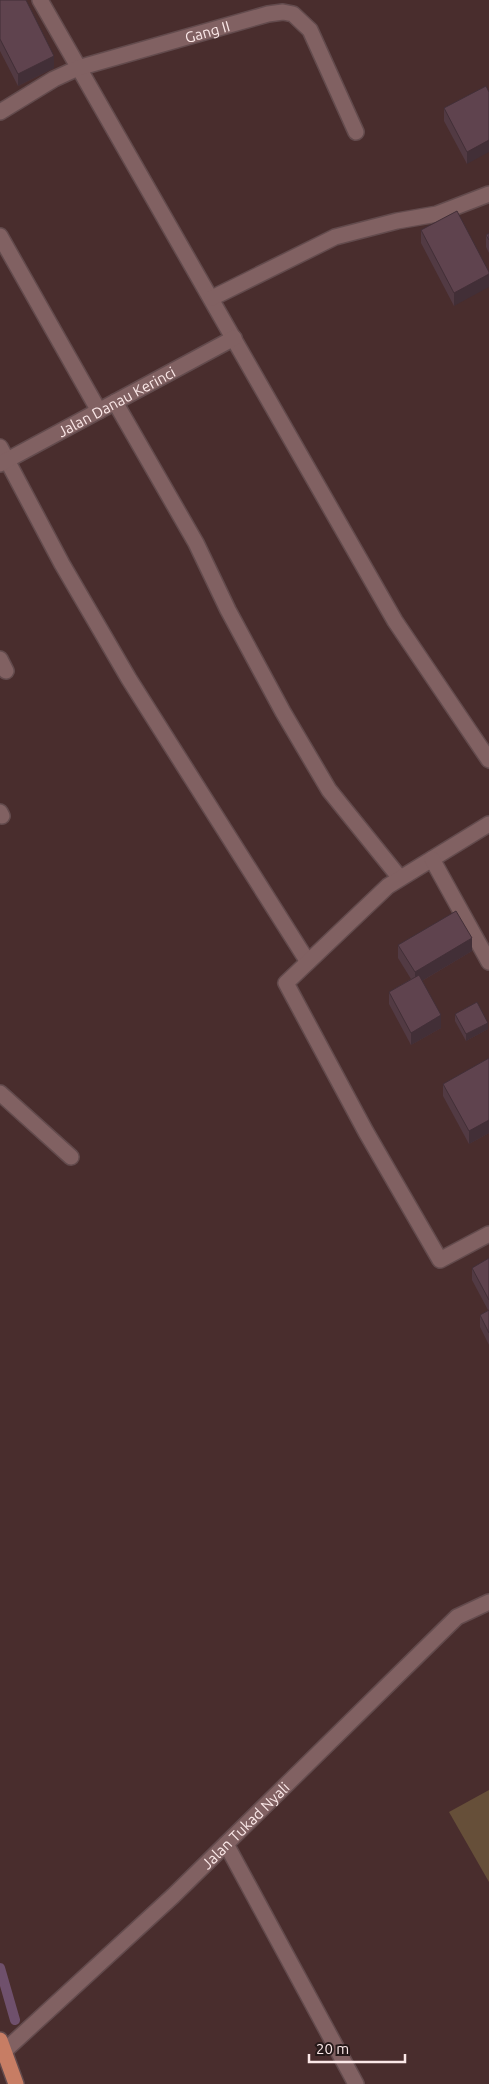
<svg xmlns="http://www.w3.org/2000/svg" width="489" height="2084" viewBox="0 0 489 2084" font-family="Ubuntu,sans-serif">
<style>
.green{fill:#664f39}
.lines{fill:none;stroke-linecap:round;stroke-linejoin:round}
.stream{stroke:#6f506c;stroke-width:10}
.minor-casing{stroke:#634b4d;stroke-width:18}
.major-casing{stroke:#634b4d;stroke-width:18}
.minor{stroke:#816162;stroke-width:15}
.major{stroke:#c77d64;stroke-width:15}
.wall{fill:#523a43}
.shaded-wall{fill:#422f37}
.building{fill:#5f434e;stroke:#422f37}
.labels{text-anchor:middle;dominant-baseline:central;stroke-width:4;stroke-linejoin:round;paint-order:stroke}
.street-label{font-size:15px;fill:#fbe8e8;stroke:#261919}
</style>
<rect width="100%" height="100%" fill="#492d2d"/>
<path class="green" d="M 489,1790 L 489,1882 L 449,1812 Z"/>
<g class="lines">
<path class="stream" d="M 0,1968 L 15,2020"/>
<defs>
<g id="minor">
<path d="M 40,0 L 395,621 L 489,760"/>
<path id="s1" d="M 0,112 L 54,79 L 78,68 L 268,14 L 283,12 L 293,14 L 310,30 L 356,132"/>
<path d="M 0,236 L 99,411"/>
<path d="M 212,298 L 335,237 L 397,221 L 437,214 L 489,194"/>
<path d="M 115,402 L 196,543 L 228,610 L 283,712 L 329,790 L 400,878"/>
<path d="M 0,447 L 62,564 L 129,679 L 308,962"/>
<path id="s2" d="M 0,464 L 234,338"/>
<path d="M 0,659 L 6,671"/>
<path d="M 0,812 L 2,816"/>
<path d="M 489,824 L 388,886 L 286,983 L 366,1132 L 440,1260 L 489,1234"/>
<path d="M 432,859 L 489,962"/>
<path d="M 0,1093 L 71,1157"/>
<path d="M 226,1844 L 356,2084"/>
<path id="s3" d="M 0,2055 L 173,1896 L 457,1617 L 489,1602"/>
</g>
<path id="major" d="M 0,2040 L 16,2084"/>
</defs>
<use href="#minor" class="minor-casing"/>
<use href="#major" class="major-casing"/>
<use href="#minor" class="minor"/>
<use href="#major" class="major"/>
</g>
<path class="wall" d="M 0,0 L 54,68 L 18,86 L 0,51 Z
M 486,86 L 467,164 L 444,121 L 444,108 Z
M 421,230 L 489,272 L 454,306 L 421,243 Z
M 489,233 L 489,253 L 486,247 L 486,235 Z
M 398,945 L 472,951 L 422,981 L 441,1028 L 411,1045 L 389,1004 L 389,992 L 411,979 L 398,958 Z
M 455,1014 L 488,1029 L 466,1041 L 455,1021 Z
M 489,1058 L 489,1133 L 469,1144 L 443,1096 L 443,1084 Z
M 489,1258 L 489,1345 L 480,1327 L 480,1315 L 488,1310 L 472,1280 L 472,1268 Z"/>
<path class="shaded-wall" d="M 54,56 L 54,68 L 18,86 L 18,74 Z
M 489,140 L 489,152 L 467,164 L 467,152 Z
M 489,274 L 489,287 L 454,306 L 454,293 Z
M 472,938 L 472,951 L 415,985 L 415,972 Z
M 441,1015 L 441,1028 L 411,1045 L 411,1033 Z
M 488,1023 L 488,1029 L 466,1041 L 466,1034 Z
M 489,1120 L 489,1133 L 469,1144 L 469,1131 Z"/>
<path class="building" d="M 0,0 L 26,0 L 54,56 L 18,74 L 0,39 Z
M 486,86 L 489,92 L 489,140 L 467,152 L 444,108 Z
M 457,211 L 489,272 L 489,274 L 454,293 L 421,230 Z
M 489,233 L 489,240 L 486,235 Z
M 456,911 L 472,938 L 415,972 L 398,945 Z
M 419,975 L 441,1015 L 411,1033 L 389,992 Z
M 477,1002 L 488,1023 L 466,1034 L 455,1014 Z
M 489,1058 L 489,1120 L 469,1131 L 443,1084 Z
M 489,1258 L 489,1300 L 472,1268 Z
M 489,1310 L 489,1333 L 480,1315 Z"/>
<g class="labels">
<g class="street-label">
<text stroke="none"><textPath href="#s1" startOffset="224">Gang II</textPath></text>
<text stroke="none"><textPath href="#s2" startOffset="132">Jalan Danau Kerinci</textPath></text>
<text stroke="none"><textPath href="#s3" startOffset="336">Jalan Tukad Nyali</textPath></text>
</g>
</g>
<path d="M309 2054v8h96v-8" fill="none" stroke="#fbe8e8" stroke-width="2.5"/>
<text x="316" y="2054" font-size="15" fill="#fbe8e8" stroke="#261919" stroke-width="4" paint-order="stroke">20 m</text>
</svg>
